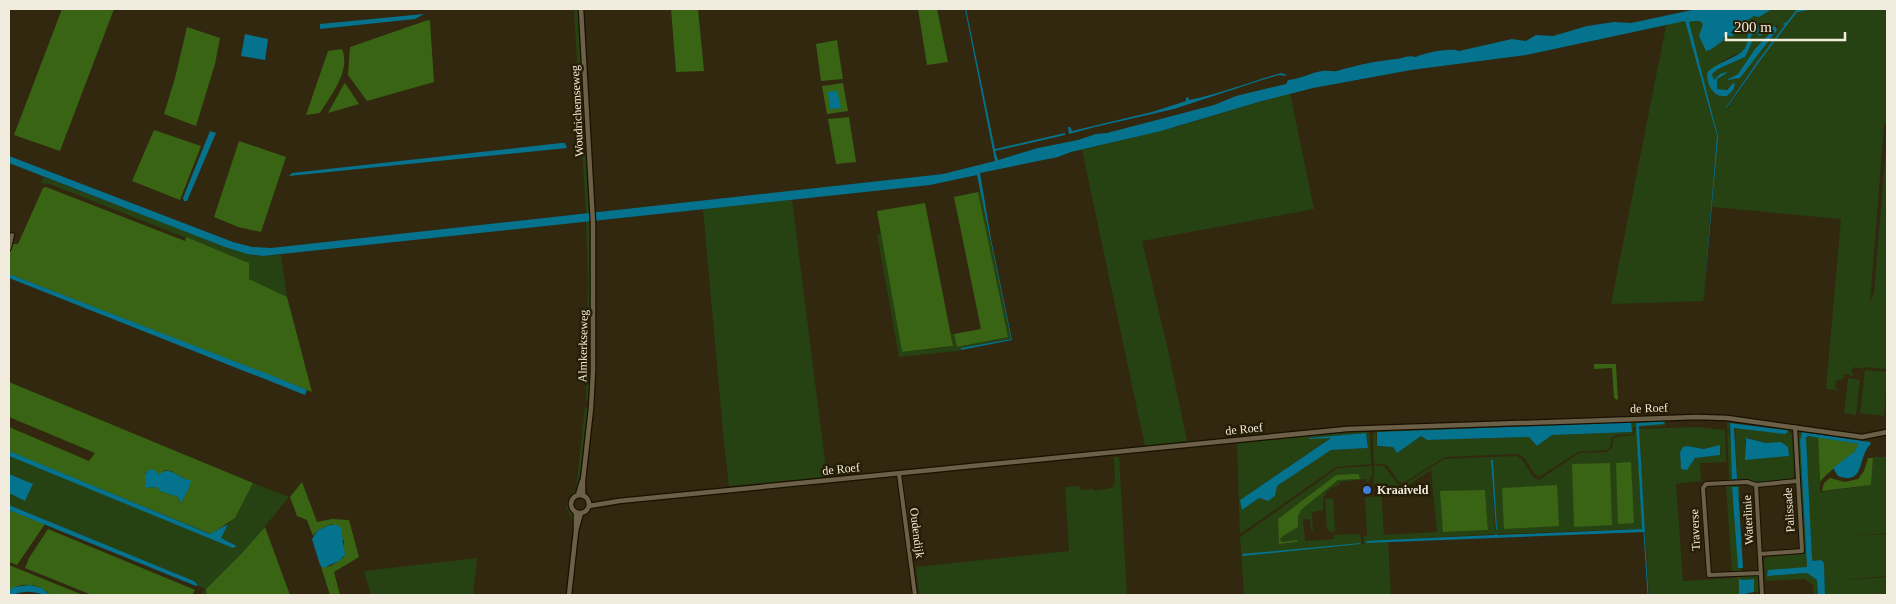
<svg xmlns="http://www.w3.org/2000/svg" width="1896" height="604" viewBox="0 0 1896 604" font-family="Georgia,serif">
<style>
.green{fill:#264213;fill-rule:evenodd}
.forest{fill:#386414;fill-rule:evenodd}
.water{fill:#05728e}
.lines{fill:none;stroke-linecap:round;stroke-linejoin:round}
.stream{stroke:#05728e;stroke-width:1}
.minor-casing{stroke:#191000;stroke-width:6}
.tertiary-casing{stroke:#191000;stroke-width:7}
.minor{stroke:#6c6148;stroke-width:4}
.tertiary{stroke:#6c6148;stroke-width:4.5}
.shop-dot{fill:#3f7fe0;stroke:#271e06;stroke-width:2}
.labels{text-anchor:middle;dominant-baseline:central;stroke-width:5;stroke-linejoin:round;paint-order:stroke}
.street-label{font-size:12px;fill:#f2ecde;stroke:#271e06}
.poi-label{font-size:12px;font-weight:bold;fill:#f2ecde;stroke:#271e06;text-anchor:start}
</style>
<rect width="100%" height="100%" fill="#31280f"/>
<path class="green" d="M 574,9 L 579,9 L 591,213 L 586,213 Z
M 1772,9 L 1797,9 L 1787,22 L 1783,24 L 1785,25 L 1746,77 L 1727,106 L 1727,109 L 1759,62 L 1797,12 L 1816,9 L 1887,9 L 1887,123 L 1884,123 L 1884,126 L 1870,302 L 1874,293 L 1887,134 L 1887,369 L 1865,367 L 1864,369 L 1855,367 L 1851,370 L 1854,376 L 1844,374 L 1843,379 L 1836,381 L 1835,387 L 1839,390 L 1826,389 L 1841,219 L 1712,207 L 1717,135 L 1688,21 L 1699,20 L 1704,24 L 1699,36 L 1706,50 L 1754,16 ZM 1760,24 L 1756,30 L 1764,31 L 1773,26 L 1780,25 L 1740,78 L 1728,79 L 1738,74 L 1770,31 L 1764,33 L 1760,36 L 1759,31 L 1752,34 L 1750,38 L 1752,44 L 1745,57 L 1718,69 L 1712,74 L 1714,80 L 1720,74 L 1727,73 L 1717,79 L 1717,89 C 1725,92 1727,89 1733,83 L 1723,96 L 1713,92 L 1707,73 L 1724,60 L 1743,51 L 1748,44 L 1747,38 Z
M 1685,21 L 1717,136 L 1703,301 L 1611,304 L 1666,26 L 1670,23 Z
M 1290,93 L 1314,209 L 1142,241 L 1168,350 L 1187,441 L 1145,446 L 1082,150 L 1176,127 Z
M 43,177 L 240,252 L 256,256 L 281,255 L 287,297 L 249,279 L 245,261 L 50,184 L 41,183 Z
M 981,191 L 1011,339 L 961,348 L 961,350 L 956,351 L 899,357 L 877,234 L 881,233 L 902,352 L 951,347 L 953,346 L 951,334 L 954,334 L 957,347 L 1007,337 L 978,192 Z
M 792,200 L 827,477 L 729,486 L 724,443 L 703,209 Z
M 591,221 L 590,387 L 590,400 L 586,401 L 588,280 L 586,222 Z
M 1865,370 L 1887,372 L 1884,416 L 1860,413 Z
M 1848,378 L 1860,380 L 1856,415 L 1844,413 Z
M 585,407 L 589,409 L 578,489 L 569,502 L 569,508 L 574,515 L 573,521 L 567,509 L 567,501 L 576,489 Z
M 1665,420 L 1665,426 L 1639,427 L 1640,425 L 1663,424 L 1663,421 L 1637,423 L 1637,427 L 1633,427 L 1633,432 L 1632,434 L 1616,435 L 1612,437 L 1610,447 L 1607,450 L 1578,452 L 1539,477 C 1529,472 1529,456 1516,454 L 1445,457 L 1403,483 L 1399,482 L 1387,465 L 1374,463 L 1373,435 L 1376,430 ZM 1632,432 L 1552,435 L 1537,446 L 1529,437 L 1427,440 L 1421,436 L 1397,452 L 1392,446 L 1377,447 L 1376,433 Z
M 1727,422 L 1730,423 L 1729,432 L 1737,479 L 1735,428 L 1788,430 L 1789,429 L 1792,436 L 1794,476 L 1791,479 L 1756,483 L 1749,479 L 1729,481 ZM 1748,438 L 1766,443 L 1781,442 L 1788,447 L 1789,456 L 1746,459 L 1745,440 Z
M 1698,427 L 1725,430 L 1726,462 L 1700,463 L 1701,481 L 1676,484 L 1683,581 L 1735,578 L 1735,576 L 1756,575 L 1758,575 L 1759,592 L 1754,592 L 1753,579 L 1742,580 L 1741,578 L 1739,578 L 1739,595 L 1649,595 L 1639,429 ZM 1687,446 L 1704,449 L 1720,446 L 1721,454 C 1704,460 1698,450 1687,469 L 1681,468 L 1680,452 Z
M 1635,429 L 1637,429 L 1642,529 L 1495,534 L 1384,540 L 1367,544 L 1388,541 L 1391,595 L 1244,595 L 1240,537 L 1338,468 L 1372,466 L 1372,477 L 1367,483 L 1366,479 L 1340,482 L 1340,485 C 1325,488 1322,496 1323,510 L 1312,512 L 1313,531 L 1311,531 L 1310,519 L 1303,519 L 1305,541 L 1334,539 L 1334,535 L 1358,534 L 1360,534 L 1362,544 L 1364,544 L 1364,536 L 1367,535 L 1365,497 L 1375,497 L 1379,490 L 1373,483 L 1374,465 L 1384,466 L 1397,483 L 1401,486 L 1444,459 L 1517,456 C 1527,461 1528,476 1539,480 L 1579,453 L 1607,452 L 1612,448 L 1613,439 L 1615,437 L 1634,435 ZM 1491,460 L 1493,460 L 1497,529 L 1495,530 ZM 1431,470 L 1437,532 L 1384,535 L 1381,488 L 1404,488 ZM 1351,474 L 1359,474 L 1360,479 L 1338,480 L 1301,510 L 1298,513 L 1298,527 L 1283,536 L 1280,540 L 1282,542 L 1297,540 L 1297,542 L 1279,544 L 1278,519 L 1336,475 ZM 1485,490 L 1488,530 L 1443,532 Z
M 1366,430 L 1370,434 L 1371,464 L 1336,467 L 1240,534 L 1237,443 ZM 1366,433 L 1368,448 L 1331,450 L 1277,486 L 1275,496 L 1267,501 L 1259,498 L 1242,510 L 1241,499 L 1332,437 L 1309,439 L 1309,438 Z
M 1802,432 L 1800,441 L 1807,568 L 1768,570 L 1767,575 L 1768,576 L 1807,573 L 1817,580 L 1818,595 L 1814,595 L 1813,585 L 1804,579 L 1766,581 L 1764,559 L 1767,557 L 1799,554 L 1803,552 L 1796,436 L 1798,433 Z
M 1808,436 L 1818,437 L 1820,492 L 1871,485 L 1873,457 L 1887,457 L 1887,533 L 1852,536 L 1887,534 L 1887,576 L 1833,581 L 1887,577 L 1887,595 L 1825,595 L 1824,563 L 1813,561 L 1812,559 L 1805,441 Z
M 9,456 L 234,548 L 237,545 L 221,538 L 228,524 L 235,517 L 253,483 L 289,497 L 249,546 L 206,589 L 207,595 L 200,595 L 206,589 L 198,586 L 198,585 L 194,581 L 9,505 L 9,493 L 25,501 L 33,485 L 9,474 Z
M 1114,457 L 1119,457 L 1127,595 L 919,595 L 916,567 L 1069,551 L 1065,487 L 1080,486 L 1080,490 L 1094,489 L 1094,491 L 1112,488 L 1115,482 Z
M 1738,485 L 1740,487 L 1740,497 L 1738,497 L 1738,487 L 1732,487 L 1738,568 L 1741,568 L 1741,571 L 1732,572 L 1726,486 Z
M 1333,498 L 1335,529 L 1334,532 L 1330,532 L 1327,529 L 1325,499 Z
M 477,558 L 473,595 L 371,595 L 364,571 Z"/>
<path class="forest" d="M 62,9 L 114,9 L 60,151 L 14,135 Z
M 671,9 L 698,9 L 704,71 L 676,72 Z
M 918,9 L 937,9 L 948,62 L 927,65 Z
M 428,20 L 430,21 L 434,82 L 367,101 L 348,75 L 350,47 Z
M 187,27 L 220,38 L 215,64 L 196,126 L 164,114 L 175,78 Z
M 837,40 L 843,79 L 821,81 L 816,44 Z
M 342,49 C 351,71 331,95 320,113 L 306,115 L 328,51 Z
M 345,83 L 359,104 L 328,113 L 344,84 Z
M 843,83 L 848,111 L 827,114 L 822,86 Z
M 849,117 L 856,162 L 836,164 L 828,119 Z
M 154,130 L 201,146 L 180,200 L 132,181 Z
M 239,141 L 286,157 L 261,232 L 238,227 L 214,217 Z
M 46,187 L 185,241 L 186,237 L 249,263 L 249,279 L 287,297 L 312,392 L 9,274 L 9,255 L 13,244 L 18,244 L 43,188 Z
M 978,192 L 1008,337 L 957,347 L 954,334 L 981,329 L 954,197 Z
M 925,203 L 953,346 L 902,352 L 877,211 Z
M 1594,364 L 1615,364 L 1616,365 L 1618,400 L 1614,398 L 1612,368 L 1594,369 Z
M 9,382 L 253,483 L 235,518 L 211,534 L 32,461 L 9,451 L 9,427 L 89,461 L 95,453 L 9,417 ZM 165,470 L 171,471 L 186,480 L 190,480 L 189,488 L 181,503 L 178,497 L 160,491 L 157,487 L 145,488 L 146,472 L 159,476 Z
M 1818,437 L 1859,444 C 1854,457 1830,468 1820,482 Z
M 1868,458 L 1873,458 L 1871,485 L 1822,491 L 1824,483 L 1830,478 L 1845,482 L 1858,479 L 1864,471 Z
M 1631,462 L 1634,523 L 1618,524 L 1616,463 Z
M 1610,463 L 1612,525 L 1574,527 L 1572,464 Z
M 1351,474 L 1359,474 L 1360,479 L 1338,480 L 1301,510 L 1298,516 L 1298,527 L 1283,536 L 1280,539 L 1282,542 L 1297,540 L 1297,542 L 1279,544 L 1278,519 L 1336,475 Z
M 302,482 L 317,522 L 332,519 L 349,520 L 359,557 L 334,572 L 340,595 L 330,595 L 321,567 L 331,566 L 344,557 L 344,541 L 332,524 L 318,530 L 313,536 L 307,520 L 297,516 L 290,497 Z
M 1557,485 L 1559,526 L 1504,529 L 1502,488 Z
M 1485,490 L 1488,530 L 1443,532 L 1440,491 Z
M 9,510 L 45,524 L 17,565 L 9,562 Z
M 265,527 L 290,595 L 207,595 L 206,589 L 242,553 Z
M 48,529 L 188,587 L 195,590 L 192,595 L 92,595 L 25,568 L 29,558 Z
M 9,565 L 83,595 L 50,595 C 40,583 22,582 9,590 Z"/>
<path class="water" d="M 965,9 L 966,9 L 995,149 L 1065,133 L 1065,135 L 995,151 L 998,160 L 1038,148 L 1078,140 L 1096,134 L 1107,133 L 1214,105 L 1236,96 L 1286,84 L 1288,80 C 1300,79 1310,73 1322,71 C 1327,70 1332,72 1337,71 C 1357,65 1376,61 1397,59 C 1404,58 1408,55 1416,57 C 1423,53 1452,47 1459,51 L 1512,39 L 1526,41 L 1536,35 L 1553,36 L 1587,26 L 1614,22 L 1631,23 L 1697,9 L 1772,9 L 1759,17 L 1754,16 L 1745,22 L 1744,27 L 1731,37 L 1727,35 L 1723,38 L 1724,40 L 1710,50 L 1706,51 L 1699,36 L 1703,24 C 1700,19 1694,21 1689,22 L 1718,137 L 1702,317 L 1717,136 L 1685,21 L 1526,55 L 1411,70 L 1313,88 L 1262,101 L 1161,131 L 1071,152 L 1058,157 L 980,173 L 991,239 L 1012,340 L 961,350 L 961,348 L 1011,339 L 977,175 L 930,185 L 263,256 L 247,254 L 225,247 L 9,163 L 9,156 L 233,242 L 252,247 L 271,248 L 943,174 L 995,161 Z
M 1797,9 L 1816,9 L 1797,12 L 1759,62 L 1726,109 L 1727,106 L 1757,62 L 1785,25 L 1782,24 L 1787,22 Z
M 424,14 L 415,19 L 320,29 L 320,24 Z
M 1760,24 L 1761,26 L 1757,29 L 1763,30 L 1764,33 L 1760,36 L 1758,35 L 1759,32 L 1753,34 L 1750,38 L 1752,43 L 1745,57 L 1718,69 L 1712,74 L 1714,80 L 1720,74 L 1726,72 L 1727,73 L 1717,79 L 1717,89 L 1727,90 L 1733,83 L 1735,84 L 1733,90 L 1727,96 C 1713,98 1707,85 1707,73 C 1717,61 1741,58 1746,46 C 1748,42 1747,39 1748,34 Z
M 1773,26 L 1776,27 L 1777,30 L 1740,78 L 1728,80 L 1728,79 L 1738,74 L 1755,49 L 1769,34 L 1770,28 Z
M 245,34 L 268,39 L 265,60 L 241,56 Z
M 1282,73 L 1286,75 L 1286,76 L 1279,75 L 1259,81 L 1174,109 L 1095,127 L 1069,134 L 1068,127 L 1070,127 L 1072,131 L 1152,112 L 1186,101 L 1186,98 L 1188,97 L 1189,100 C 1221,94 1251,81 1282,73 Z
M 837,91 L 841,108 L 830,109 L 828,92 Z
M 210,131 L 216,133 L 187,201 L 184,201 L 183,198 Z
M 561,143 L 565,143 L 567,148 L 289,176 L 292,173 Z
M 9,274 L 273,376 L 307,390 L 305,395 L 9,278 Z
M 1663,421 L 1665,423 L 1663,424 L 1639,426 L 1645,532 L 1366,543 L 1367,541 L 1384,540 L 1494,535 L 1496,534 L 1498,535 L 1642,529 L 1636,423 Z
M 1631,422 L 1632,432 L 1552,435 L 1537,446 L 1529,437 L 1427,440 L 1421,436 L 1397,453 L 1393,447 L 1377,446 L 1377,432 Z
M 1730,423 L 1787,430 L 1788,432 L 1785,434 L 1734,428 L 1737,479 L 1732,479 Z
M 1802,432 L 1870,442 L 1871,444 C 1857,456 1866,486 1838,476 L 1833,468 L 1854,452 L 1859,444 L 1808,436 L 1806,438 L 1812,559 L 1813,561 L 1821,560 L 1824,563 L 1825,595 L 1818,595 L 1817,580 L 1807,573 L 1768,576 L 1767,575 L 1768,570 L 1807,567 L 1800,441 Z
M 1366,433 L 1368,448 L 1331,450 L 1277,486 L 1275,496 L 1268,501 L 1259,498 L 1242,510 L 1240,500 L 1331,438 L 1309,439 L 1309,438 Z
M 1746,438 L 1766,443 L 1781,442 L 1788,447 L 1789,456 L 1745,460 Z
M 1720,445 L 1720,455 L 1695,458 L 1687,470 L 1681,469 L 1680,452 L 1683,447 L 1687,446 L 1704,449 Z
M 9,451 L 210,534 L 228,524 L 221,538 L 237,546 L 233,548 L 9,456 Z
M 1491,460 L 1493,460 L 1497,529 L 1496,530 Z
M 150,469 L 156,471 L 159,475 C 170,463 179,481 191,480 L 189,488 L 181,503 L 178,497 L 160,491 L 157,487 L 145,488 L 145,474 Z
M 9,474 L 33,484 L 25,501 L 9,493 Z
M 1732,487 L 1738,487 L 1743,568 L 1738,568 Z
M 9,505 L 194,581 L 198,585 L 196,586 L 9,510 Z
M 330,525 L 338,525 L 341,528 L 345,555 L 339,561 L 323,568 L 320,565 L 312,539 L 318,530 Z
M 1361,543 L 1360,544 L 1243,556 L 1242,554 Z
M 1739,578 L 1742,580 L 1754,579 L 1754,592 L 1739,595 Z
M 30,585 L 42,588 L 50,595 C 41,595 34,591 25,592 C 19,592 15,595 9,595 L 9,590 L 14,587 Z"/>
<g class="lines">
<path class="stream" d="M 1644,532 L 1648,595"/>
<defs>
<path id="minor" d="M 9,248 L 12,235
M 899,474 L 915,595
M 1756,485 L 1747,482 L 1706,484 L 1703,488 L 1709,575 L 1761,573
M 1760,554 L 1802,551 L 1795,427
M 1762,595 L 1756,485 L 1797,481"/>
<path id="tertiary" d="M 581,9 L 593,223 L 593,371 L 591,408 L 583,480 L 583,496
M571 504a9 9 0 1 1 18 0a9 9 0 1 1-18 0Z
M 578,495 L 582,481
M 589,506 L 619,501 L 1347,429 L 1697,417 L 1727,418 L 1862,437 L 1887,432
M 576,512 L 576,531 L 581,513
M 569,595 L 576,531"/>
</defs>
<use href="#minor" class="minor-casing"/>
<use href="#tertiary" class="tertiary-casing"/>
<use href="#minor" class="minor"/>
<use href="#tertiary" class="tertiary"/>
</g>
<circle class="shop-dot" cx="1367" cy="490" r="5"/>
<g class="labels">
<g class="street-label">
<text transform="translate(577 111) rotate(-93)">Woudrichemseweg</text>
<text transform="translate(583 346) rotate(-89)">Almkerkseweg</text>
<text transform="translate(1649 408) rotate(-2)">de Roef</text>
<text transform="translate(1244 429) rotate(-6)">de Roef</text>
<text transform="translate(841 469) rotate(-6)">de Roef</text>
<text transform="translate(1789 510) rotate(-94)">Palissade</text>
<text transform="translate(1748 520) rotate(-93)">Waterlinie</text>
<text transform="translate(1695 530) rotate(-93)">Traverse</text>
<text transform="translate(917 533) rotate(83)">Oudendijk</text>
</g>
<g class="poi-label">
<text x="1377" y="490">Kraaiveld</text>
</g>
</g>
<rect width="1896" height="604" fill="none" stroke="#f2ecde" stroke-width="20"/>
<path d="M1726 32v8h119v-8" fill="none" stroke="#f2ecde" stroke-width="2.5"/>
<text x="1734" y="32" font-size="15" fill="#f2ecde" stroke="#271e06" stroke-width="4" paint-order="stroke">200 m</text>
</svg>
